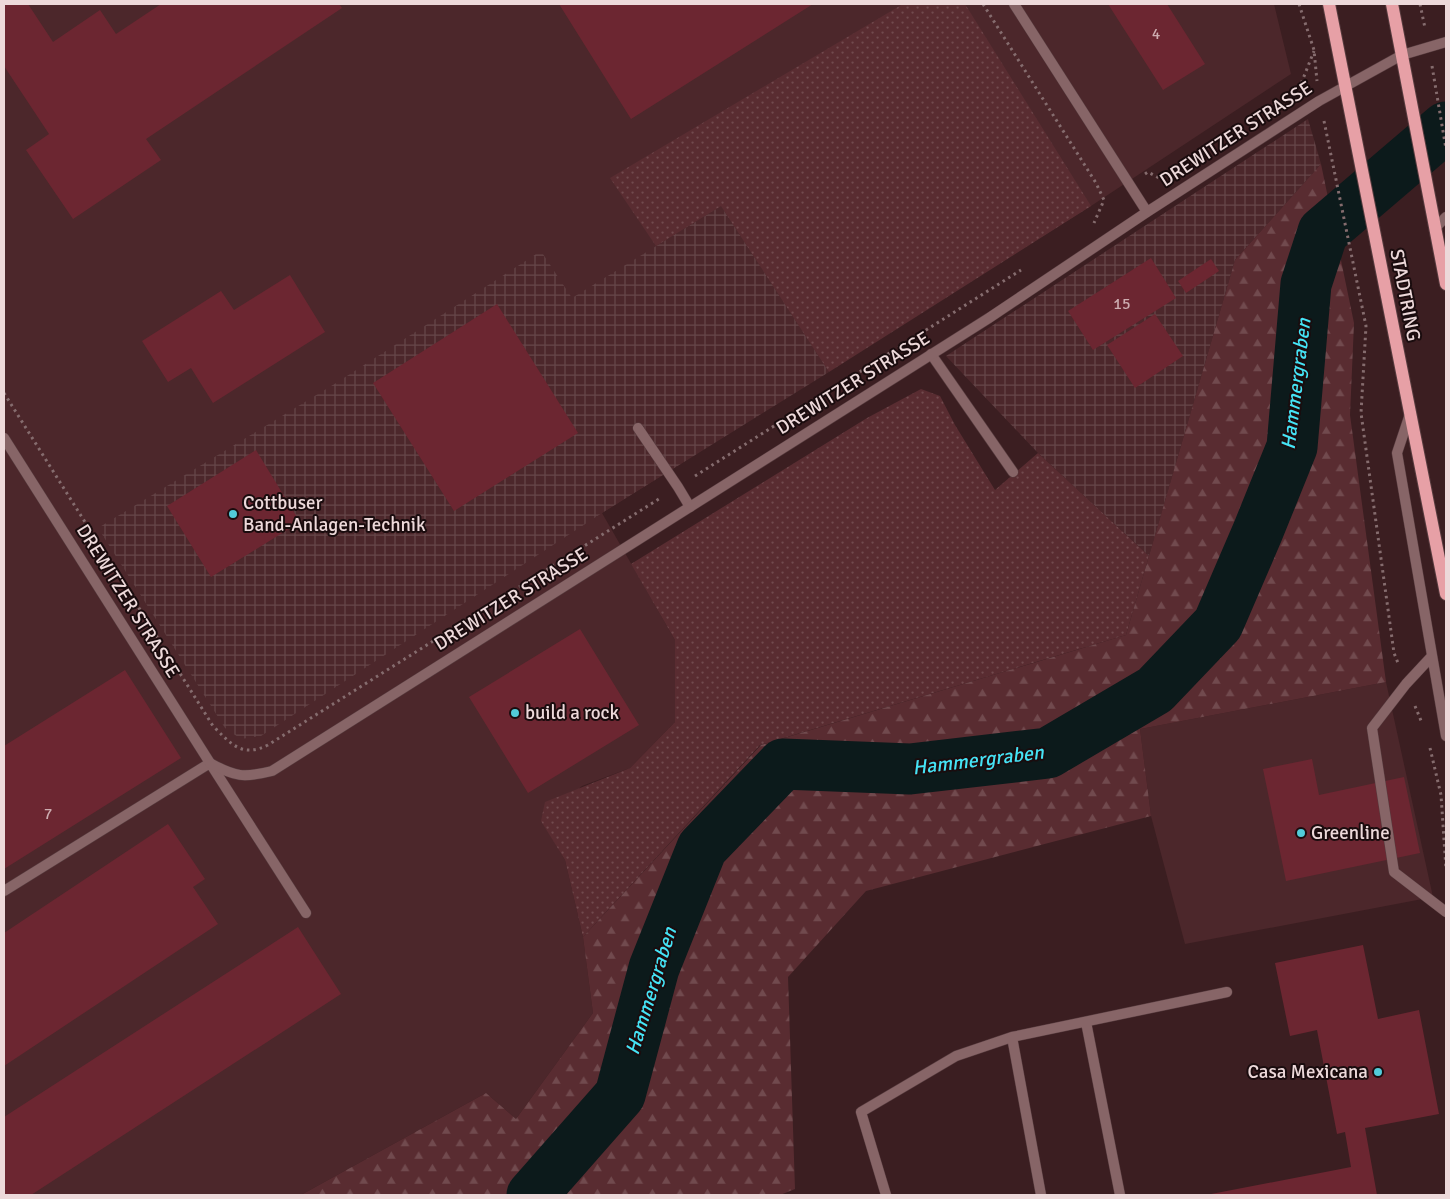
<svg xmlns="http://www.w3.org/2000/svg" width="1450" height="1199" viewBox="0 0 1450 1199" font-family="Signika,sans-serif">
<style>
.built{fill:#4c272b}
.industrial{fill:url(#industrial-grid)}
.grass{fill:url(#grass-dots)}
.forest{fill:url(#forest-firs)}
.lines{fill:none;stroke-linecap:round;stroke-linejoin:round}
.river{stroke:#0c1a1b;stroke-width:51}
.building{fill:#6c2631}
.service-casing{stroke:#573c3f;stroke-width:11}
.minor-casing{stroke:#573c3f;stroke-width:11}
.primary-casing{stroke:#573c3f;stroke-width:14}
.path{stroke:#856c6e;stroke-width:3;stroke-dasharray:2.5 4;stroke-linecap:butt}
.service{stroke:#876567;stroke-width:10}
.minor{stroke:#876567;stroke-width:10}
.primary{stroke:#e7a0a6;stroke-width:12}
.poi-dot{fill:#52cbd9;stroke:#1a0c0e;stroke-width:2}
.labels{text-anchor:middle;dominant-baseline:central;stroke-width:4;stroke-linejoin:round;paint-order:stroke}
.number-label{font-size:16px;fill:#cdacb0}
.street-label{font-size:19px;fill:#edd9da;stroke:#1a0c0e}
.poi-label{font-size:19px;fill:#edd9da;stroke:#1a0c0e;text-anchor:start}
.water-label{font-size:20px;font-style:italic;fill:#45e3f5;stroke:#1a0c0e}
</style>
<defs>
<pattern id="industrial-grid" width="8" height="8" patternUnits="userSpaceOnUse" patternTransform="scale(1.25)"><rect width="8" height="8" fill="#4c272b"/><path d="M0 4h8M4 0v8" fill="none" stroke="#664649"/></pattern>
<pattern id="grass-dots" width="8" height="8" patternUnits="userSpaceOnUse" patternTransform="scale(1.25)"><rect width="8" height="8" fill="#592c31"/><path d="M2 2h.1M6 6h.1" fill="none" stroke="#714a4e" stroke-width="1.8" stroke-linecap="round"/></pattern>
<pattern id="forest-firs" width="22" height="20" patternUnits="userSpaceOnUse" patternTransform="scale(1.25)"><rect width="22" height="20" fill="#592c31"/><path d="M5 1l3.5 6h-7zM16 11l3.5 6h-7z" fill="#714a4e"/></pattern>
</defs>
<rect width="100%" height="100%" fill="#3b1e21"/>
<path class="built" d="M 4,4 L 1274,4 L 1291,74 L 1091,206 L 602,513 L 675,640 L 675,722 L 630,768 L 582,786 L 542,821 L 565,860 L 583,937 L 593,1013 L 516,1119 L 486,1093 L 301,1195 L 4,1195 Z
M 1386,682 L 1433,897 L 1185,944 L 1151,816 L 1140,729 Z"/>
<path class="industrial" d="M 1308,119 L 1321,164 L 1235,260 L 1149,556 L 1038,453 L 946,356 Z
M 721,206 L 829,372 L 602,513 L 261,736 L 241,739 L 225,728 L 98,528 L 336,383 L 541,251 L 572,298 Z"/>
<path class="grass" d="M 903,4 L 965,4 L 1091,206 L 829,372 L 721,206 L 656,246 L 610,178 Z
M 921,389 L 940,396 L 955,425 L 995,490 L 1038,453 L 1149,556 L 1126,635 L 760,745 L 583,937 L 565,860 L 541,821 L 545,802 L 630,768 L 675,722 L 675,640 L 631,564 L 867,418 Z"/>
<path class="forest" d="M 1321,164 L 1354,323 L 1350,415 L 1386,682 L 1140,729 L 1151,816 L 866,891 L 788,977 L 795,1189 L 780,1195 L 301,1195 L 486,1093 L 516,1119 L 593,1013 L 583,937 L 761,745 L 1126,635 L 1235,260 Z"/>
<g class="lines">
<path class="river" d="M 532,1195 L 620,1095 L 654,968 L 702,848 L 783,764 L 910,769 L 1048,753 L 1155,690 L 1218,624 L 1258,531 L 1292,447 L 1306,284 L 1323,232 L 1446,127"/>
</g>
<path class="building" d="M 4,4 L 28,4 L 53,42 L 100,10 L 116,34 L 161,4 L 339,4 L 342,8 L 146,139 L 161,160 L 73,219 L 26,150 L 49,134 L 4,66 Z
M 559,4 L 813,4 L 631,119 Z
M 1108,4 L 1167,4 L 1205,64 L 1163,90 Z
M 1151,258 L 1176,298 L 1093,350 L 1068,311 Z
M 1211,259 L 1219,271 L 1186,293 L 1178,281 Z
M 290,275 L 325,332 L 213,403 L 191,368 L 168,382 L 142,341 L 221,291 L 234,310 Z
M 497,304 L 578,433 L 454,511 L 373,383 Z
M 1155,314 L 1183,356 L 1135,388 L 1107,345 Z
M 256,450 L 300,522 L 211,577 L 167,506 Z
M 580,629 L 639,725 L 528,793 L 469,697 Z
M 125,670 L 181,758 L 4,869 L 4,746 Z
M 1312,759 L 1319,795 L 1404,777 L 1420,853 L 1286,881 L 1263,769 Z
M 168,824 L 205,879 L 193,887 L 218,924 L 4,1066 L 4,933 Z
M 298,927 L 341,994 L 31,1195 L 4,1195 L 4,1117 Z
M 1363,945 L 1378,1019 L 1419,1010 L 1439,1114 L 1365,1128 L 1377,1195 L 1206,1195 L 1351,1167 L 1345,1132 L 1337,1134 L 1317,1030 L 1290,1036 L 1275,963 Z"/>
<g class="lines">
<defs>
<path id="service" d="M 1402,55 L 1446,42
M 1435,228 L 1446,217
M 931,354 L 1013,472
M 1410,414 L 1397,453 L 1446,736
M 638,428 L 678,487 L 690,507
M 1432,656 L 1406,684 L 1372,728 L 1394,872 L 1446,912
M 4,891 L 210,763 L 306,913
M 1086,1022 L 1120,1195
M 1012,1037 L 1227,992
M 886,1195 L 861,1112 L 956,1056 L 1012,1037 L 1041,1195"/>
<path id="minor" d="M 1014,4 L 1147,212
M 4,438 L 210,763 C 235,777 244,778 272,771 L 989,318 L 1147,212 L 1319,101 L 1402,55"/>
<path id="primary" d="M 1329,4 L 1446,594
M 1392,4 L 1446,284"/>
</defs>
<use href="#service" class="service-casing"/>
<use href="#minor" class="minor-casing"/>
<use href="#primary" class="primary-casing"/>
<path class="path" d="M 983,4 L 1096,183 L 1104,200 L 1094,223
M 1299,4 L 1314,50 L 1317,81
M 1420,4 L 1425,28
M 1432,66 L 1446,149
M 1299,89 L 1314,51
M 1324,121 L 1366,326 L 1361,413 L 1394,653 L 1398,663
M 1145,174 L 1148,172 L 1161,179
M 4,393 L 213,726 C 231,744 242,758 268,745 L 662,497
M 695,476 L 1021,270
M 1415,706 L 1422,723
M 1430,748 L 1441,795 L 1446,869"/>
<use href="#service" class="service"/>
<use href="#minor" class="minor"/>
<use href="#primary" class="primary"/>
</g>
<g class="poi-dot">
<circle cx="233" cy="514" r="5"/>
<circle cx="515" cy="713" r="5"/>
<circle cx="1301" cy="833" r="5"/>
<circle cx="1378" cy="1072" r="5"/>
</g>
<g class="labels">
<g class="number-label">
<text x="1156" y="34">4</text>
<text x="1122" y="304">15</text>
<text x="48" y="814">7</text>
</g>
<g class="street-label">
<text transform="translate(1236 134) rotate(-33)">DREWITZER STRASSE</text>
<text transform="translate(1405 295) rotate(79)">STADTRING</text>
<text transform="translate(853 383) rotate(-32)">DREWITZER STRASSE</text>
<text transform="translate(511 599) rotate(-32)">DREWITZER STRASSE</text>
<text transform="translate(128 601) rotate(58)">DREWITZER STRASSE</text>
</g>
<g class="poi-label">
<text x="243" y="503">Cottbuser<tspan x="243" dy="22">Band-Anlagen-Technik</tspan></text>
<text x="525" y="713">build a rock</text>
<text x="1311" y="833">Greenline</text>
<text x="1368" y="1072" text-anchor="end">Casa Mexicana</text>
</g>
<g class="water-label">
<text transform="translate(1296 384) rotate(-83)">Hammergraben</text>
<text transform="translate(978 760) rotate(-7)">Hammergraben</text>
<text transform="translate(651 991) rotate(-73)">Hammergraben</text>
</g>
</g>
<rect width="1450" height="1199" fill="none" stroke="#edd9da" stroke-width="10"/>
</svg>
